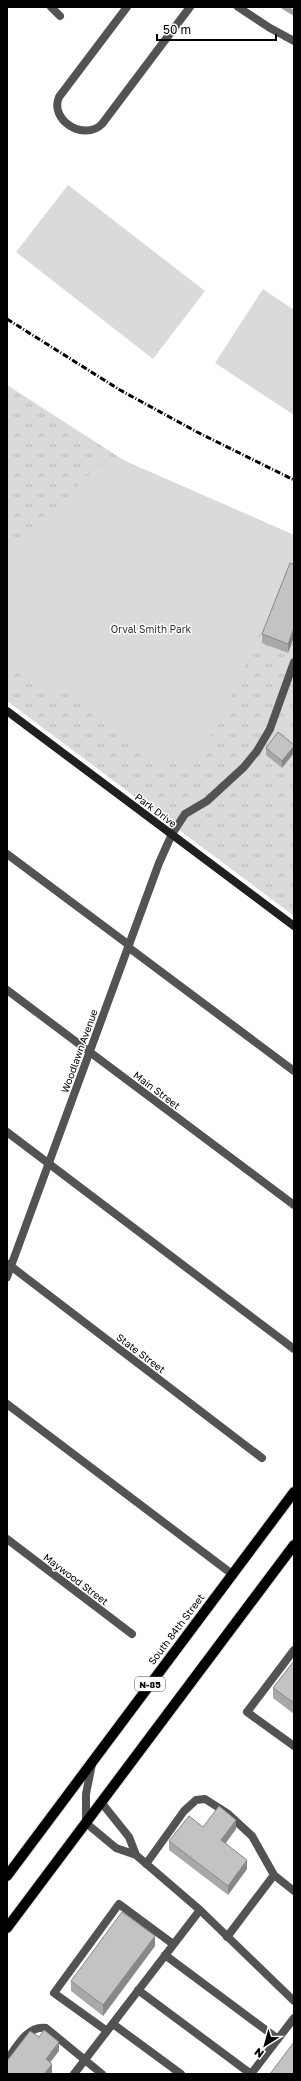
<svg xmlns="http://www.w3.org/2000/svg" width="301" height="2081" viewBox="0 0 301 2081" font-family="'Golos Text',sans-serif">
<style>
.grass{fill:url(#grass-tufts)}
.pitch{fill:#dadada}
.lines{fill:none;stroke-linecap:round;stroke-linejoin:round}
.stream{stroke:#a1a1a1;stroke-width:5}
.primary-casing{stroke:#dbdbdb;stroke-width:12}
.lane{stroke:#535353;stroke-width:8}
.street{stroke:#535353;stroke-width:8}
.secondary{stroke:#202020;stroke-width:8}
.primary{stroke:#000;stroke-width:10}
.rail{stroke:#000;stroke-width:3;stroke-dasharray:6 2 1 2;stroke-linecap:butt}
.wall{fill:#a8a8a8}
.shaded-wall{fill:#888}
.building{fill:#c3c3c3;stroke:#888}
.labels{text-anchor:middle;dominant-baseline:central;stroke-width:3;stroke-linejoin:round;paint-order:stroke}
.shield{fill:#fff;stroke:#4c4c4c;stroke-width:1}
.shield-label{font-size:9px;font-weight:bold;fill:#000}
.park-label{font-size:10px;fill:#313131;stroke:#fff}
.street-label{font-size:10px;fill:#000;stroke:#fff}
</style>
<defs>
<pattern id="grass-tufts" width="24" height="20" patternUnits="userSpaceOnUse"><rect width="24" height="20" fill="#dadada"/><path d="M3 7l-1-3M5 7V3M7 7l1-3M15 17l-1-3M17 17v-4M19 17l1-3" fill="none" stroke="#b9b9b9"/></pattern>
</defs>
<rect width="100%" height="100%" fill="#fff"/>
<path class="grass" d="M 7,385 L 125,461 L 294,535 L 294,916 L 7,701 Z"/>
<path class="pitch" d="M 68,185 L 205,291 L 153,359 L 16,252 Z
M 263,289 L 294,310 L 294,415 L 215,363 Z
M 112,461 L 125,461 L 294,535 L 294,558 L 222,717 L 200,753 L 167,765 L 131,744 L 61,684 L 52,691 L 7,654 L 7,557 L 98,465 Z"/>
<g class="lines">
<path class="stream" d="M 284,7 L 294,13"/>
<defs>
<path id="primary" d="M 7,1876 L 294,1492
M 7,1928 L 294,1545"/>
</defs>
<use href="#primary" class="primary-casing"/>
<path class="lane" d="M 51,7 L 60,16
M 127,7 L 59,97 C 49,120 84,142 102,124 L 190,7
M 172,834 L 185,814 L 207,801 L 244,767 L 257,751 L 270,729 L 294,662
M 7,854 L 129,945
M 128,947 L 294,1071
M 7,1132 L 294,1349
M 7,1404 L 232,1574
M 294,1650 L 247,1712 L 294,1746
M 92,1764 L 86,1794 L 86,1823 L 116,1848 L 136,1855 L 129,1837 L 101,1802
M 136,1855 L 200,1910 L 294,2001
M 146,1864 L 184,1811 L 196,1800 L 205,1799 L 227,1813 L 252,1836 L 274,1875
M 227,1937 L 274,1875 L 294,1891
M 165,1955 L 278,2039
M 138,1990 L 251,2074
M 113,2024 L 181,2074
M 107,2031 L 54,1993 L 119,1904 L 173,1944
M 7,2060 C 16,2048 27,2025 46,2028 L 102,2074
M 74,2074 L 200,1910
M 251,2074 L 294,2018"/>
<path class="street" d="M 238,7 L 270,28 L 294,41
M 7,990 L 294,1205
M 8,1264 L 262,1458
M 7,1277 L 159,863 L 172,834
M 7,1539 L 132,1634"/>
<path class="secondary" d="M 7,711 L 294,926"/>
<use href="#primary" class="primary"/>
<path class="rail" d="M 7,319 L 120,390 L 197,432 L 294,480"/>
</g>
<path class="wall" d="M 294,565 L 288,653 L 262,643 L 262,634 Z
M 294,745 L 282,768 L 266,755 L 266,748 Z
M 294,1661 L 294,1714 L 273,1698 L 273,1688 Z
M 203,1827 L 236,1829 L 226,1843 L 247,1869 L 228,1895 L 169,1850 L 169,1841 Z
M 155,1946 L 103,2016 L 71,1991 L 71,1981 Z"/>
<path class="shaded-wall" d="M 294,628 L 294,637 L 288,653 L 288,644 Z
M 294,746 L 294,753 L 282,768 L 282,761 Z
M 236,1820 L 236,1829 L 221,1849 L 221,1840 Z
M 247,1860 L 247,1869 L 228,1895 L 228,1886 Z
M 155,1936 L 155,1946 L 103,2016 L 103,2005 Z
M 59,2042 L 59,2051 L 46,2068 L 46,2059 Z
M 52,2064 L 52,2073 L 50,2074 L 44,2074 Z"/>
<path class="building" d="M 290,563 L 294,565 L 294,628 L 288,644 L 262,634 Z
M 278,732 L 294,745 L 294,746 L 282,761 L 266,748 Z
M 294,1661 L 294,1703 L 273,1688 Z
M 219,1806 L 236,1820 L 221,1840 L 247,1860 L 228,1886 L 169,1841 L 189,1816 L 203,1827 Z
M 122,1912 L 155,1936 L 103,2005 L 71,1981 Z
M 44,2030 L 59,2042 L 46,2059 L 52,2064 L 44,2074 L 7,2074 L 7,2061 L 30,2031 L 39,2037 Z
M 294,2042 L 294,2074 L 270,2074 Z"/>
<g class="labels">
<rect class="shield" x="135" y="1677" width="30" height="14" rx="3"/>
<g class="shield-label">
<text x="150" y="1684">N-85</text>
</g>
<g class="park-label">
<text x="151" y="629">Orval Smith Park</text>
</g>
<g class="street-label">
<text transform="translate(156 810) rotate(37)">Park Drive</text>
<text transform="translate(79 1051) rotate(-70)">Woodlawn Avenue</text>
<text transform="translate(157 1090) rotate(37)">Main Street</text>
<text transform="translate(141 1353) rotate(37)">State Street</text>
<text transform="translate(76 1579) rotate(37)">Maywood Street</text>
<text transform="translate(176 1629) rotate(-53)">South 84th Street</text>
</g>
</g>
<rect width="301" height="2081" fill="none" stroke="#000000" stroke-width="16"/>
<g transform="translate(265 2045) rotate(217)" stroke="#ffffff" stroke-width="3" paint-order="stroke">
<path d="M0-3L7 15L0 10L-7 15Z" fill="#000000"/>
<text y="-6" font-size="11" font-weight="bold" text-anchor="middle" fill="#000000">N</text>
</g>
<path d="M157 34v6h119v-6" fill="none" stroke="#000000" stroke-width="2"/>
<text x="163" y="34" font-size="12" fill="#000000" stroke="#ffffff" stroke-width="3" paint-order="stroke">50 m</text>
</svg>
